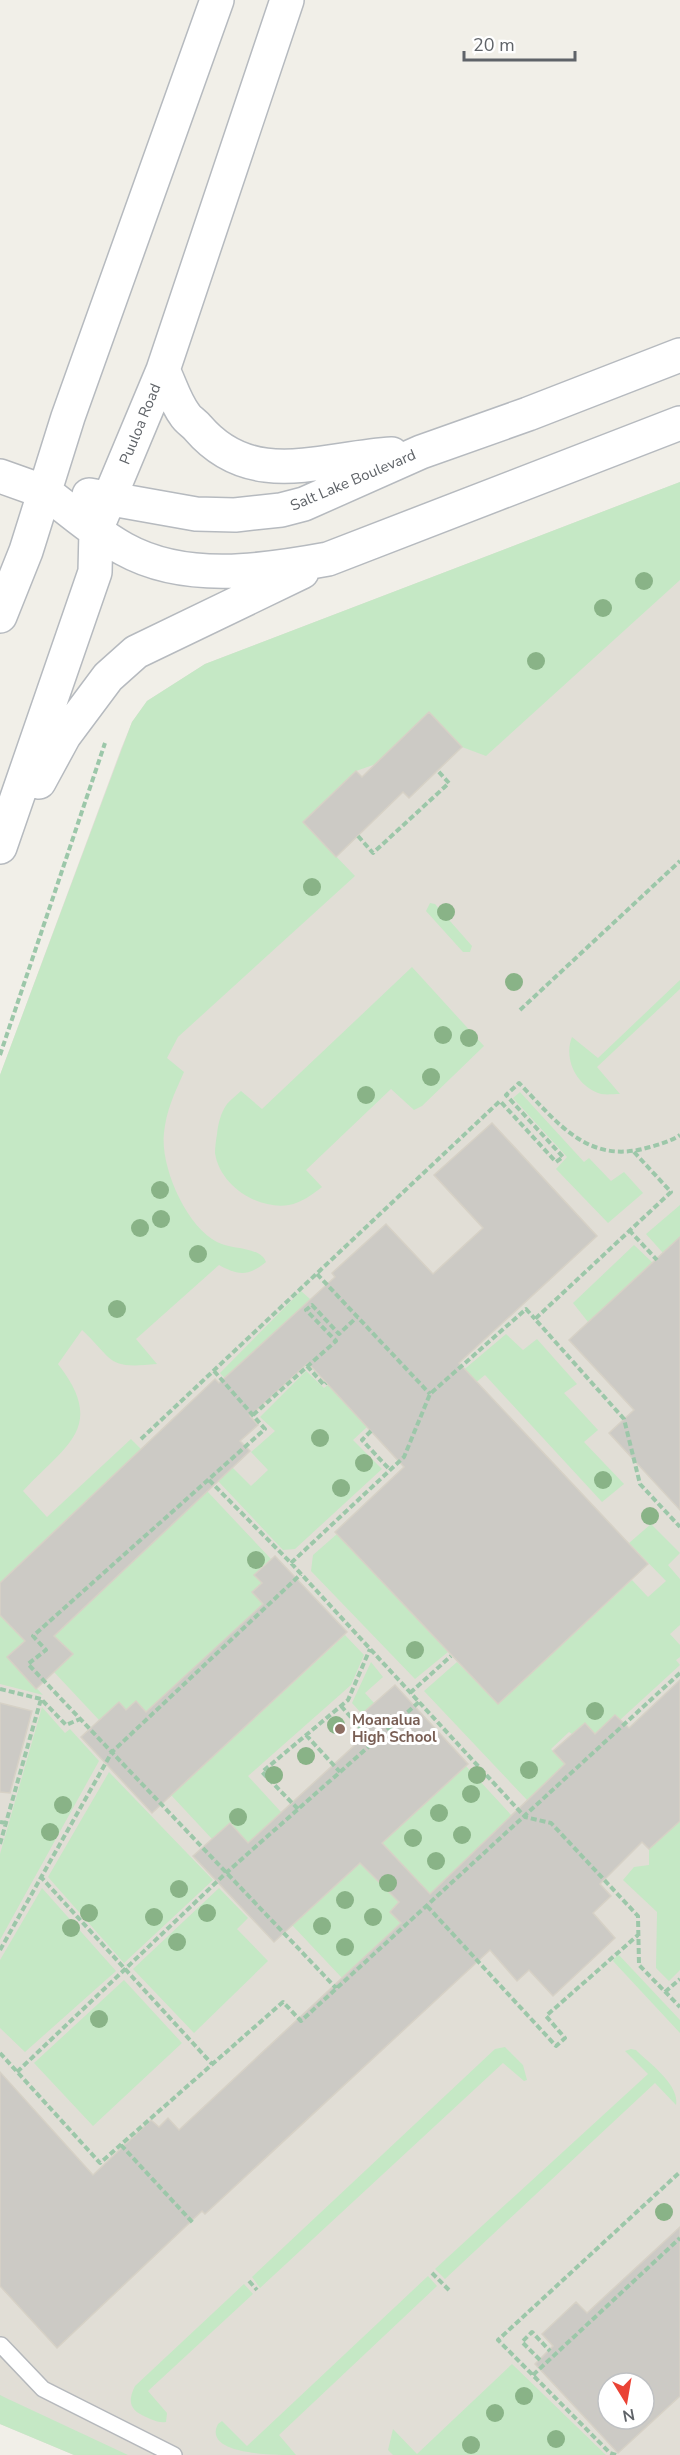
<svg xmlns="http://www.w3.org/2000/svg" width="680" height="2455" viewBox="0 0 680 2455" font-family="'Nunito Sans',sans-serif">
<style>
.education{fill:#e1ded6;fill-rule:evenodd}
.green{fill:#c5e8c5}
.building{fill:#cccac5;stroke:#d6d1c6;stroke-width:1.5;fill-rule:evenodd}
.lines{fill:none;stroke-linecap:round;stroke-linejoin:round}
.service-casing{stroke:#b5b8bc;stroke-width:18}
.tertiary-casing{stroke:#b5b8bc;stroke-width:36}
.secondary-casing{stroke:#b6babf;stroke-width:36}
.path{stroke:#9cc7a9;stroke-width:4;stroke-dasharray:6 3;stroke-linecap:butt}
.service{stroke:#fff;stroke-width:15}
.tertiary{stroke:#fff;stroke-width:33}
.secondary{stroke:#fff;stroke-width:33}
.tree{fill:#89b387}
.education-dot{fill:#8d6e63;stroke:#fff;stroke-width:2}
.labels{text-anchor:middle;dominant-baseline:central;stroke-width:6;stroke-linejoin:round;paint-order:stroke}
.street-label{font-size:15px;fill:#5f6368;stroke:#fff}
.education-label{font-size:15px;font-weight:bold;fill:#785e54;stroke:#fff;text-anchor:start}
</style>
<rect width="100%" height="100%" fill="#f1efe8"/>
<path class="education" d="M 680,482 L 680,2455 L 74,2455 L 0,2424 L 0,1075 L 121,749 L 132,722 L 147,701 L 205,664 ZM 608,2383 L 644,2383 L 644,2419 L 608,2419 Z"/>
<path class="green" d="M 680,482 L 680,580 L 486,756 L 462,747 L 429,713 L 376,764 L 356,771 L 303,822 L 355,876 L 178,1037 L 167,1058 L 184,1072 C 175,1092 166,1111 164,1133 C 160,1166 186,1226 217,1242 C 231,1250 260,1246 266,1262 C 249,1276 239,1276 219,1265 L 136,1339 L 157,1364 C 106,1369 115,1361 82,1330 L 58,1364 C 108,1428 64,1446 23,1491 L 47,1517 L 131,1439 L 141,1449 L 0,1583 L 0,1075 L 132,722 L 147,701 L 205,664 Z
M 430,903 L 435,904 L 472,946 L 470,952 L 463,952 L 426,911 Z
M 412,967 L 484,1046 L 422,1106 L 414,1110 L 391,1089 L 306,1170 L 322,1187 C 313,1194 301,1203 289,1205 C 258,1210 220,1186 215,1153 C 215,1147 216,1140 217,1134 C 218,1124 221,1112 227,1104 C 231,1099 237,1095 241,1091 L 262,1109 Z
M 680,980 L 680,989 L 597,1067 L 620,1094 C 614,1094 607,1095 601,1094 C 577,1087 563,1059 572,1037 L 598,1058 Z
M 520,1092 L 584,1162 L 589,1158 L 611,1181 L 624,1172 L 643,1193 L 608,1223 L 556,1169 L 567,1157 L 513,1098 Z
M 680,1205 L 680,1256 L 663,1253 L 646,1234 Z
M 634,1245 L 653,1263 L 588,1322 L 573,1303 Z
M 301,1291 L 310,1299 L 297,1312 L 253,1409 L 220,1373 Z
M 506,1334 L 523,1350 L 537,1339 L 577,1384 L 564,1393 L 598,1430 L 584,1442 L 624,1484 L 602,1502 L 485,1375 L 445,1408 L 434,1395 Z
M 306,1371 L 324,1388 L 328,1385 L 367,1427 L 353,1440 L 382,1469 L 295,1549 L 283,1550 L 218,1481 L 232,1467 L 251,1486 L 268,1470 L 251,1452 L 275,1431 L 260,1417 Z
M 207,1491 L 271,1559 L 254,1575 L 262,1583 L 252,1592 L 263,1604 L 146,1712 L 136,1701 L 126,1710 L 119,1703 L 99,1720 L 54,1672 L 72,1654 L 54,1636 Z
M 651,1524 L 680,1553 L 668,1565 L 680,1579 L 680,1625 L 670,1634 L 680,1645 L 680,1657 L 676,1660 L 680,1665 L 620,1720 L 595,1734 L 585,1723 L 572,1734 L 569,1732 L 551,1749 L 567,1766 L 527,1800 L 424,1691 L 457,1662 L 498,1704 L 632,1580 L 648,1597 L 666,1581 L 629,1543 Z
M 337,1534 L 448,1652 L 415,1679 L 311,1571 L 313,1555 Z
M 0,1615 L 25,1641 L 7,1657 L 43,1695 L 0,1684 Z
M 345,1635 L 364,1655 L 351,1685 L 248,1776 L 281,1812 L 248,1843 L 230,1823 L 212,1839 L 171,1795 Z
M 371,1662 L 383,1677 L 365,1693 L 374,1703 L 362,1714 L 352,1703 Z
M 42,1707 L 65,1733 L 70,1729 L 99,1761 L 0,1940 L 0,1854 Z
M 466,1766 L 512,1816 L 430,1894 L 392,1895 L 399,1902 L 390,1912 L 401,1923 L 342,1978 L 292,1925 Z
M 109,1772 L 213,1880 L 124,1963 L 48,1877 Z
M 680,1821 L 680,1970 L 669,1981 L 656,1968 L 657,1912 L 623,1880 L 634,1867 L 649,1865 L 649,1849 Z
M 42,1888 L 116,1971 L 25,2052 L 0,2028 L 0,1960 Z
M 219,1888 L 248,1918 L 237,1929 L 268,1961 L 194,2033 L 133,1969 Z
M 618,1954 L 680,2020 L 680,2033 L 613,1961 Z
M 124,1980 L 182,2043 L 93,2126 L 34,2063 Z
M 505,2047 L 523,2065 L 527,2080 L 524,2081 L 503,2063 L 260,2288 L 252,2277 L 495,2049 Z
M 631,2049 L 636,2050 C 649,2063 680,2085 676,2105 L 655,2083 L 445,2279 L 435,2269 L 648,2074 L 625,2051 Z
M 428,2276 L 437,2286 L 279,2435 L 296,2455 C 274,2455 202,2455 218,2424 L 222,2421 L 247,2446 Z
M 244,2284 L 253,2294 L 148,2391 L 167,2413 L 166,2422 C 158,2423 153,2420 146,2417 C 130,2410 127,2402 135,2386 Z
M 512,2364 L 606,2455 L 393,2455 L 388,2450 L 393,2429 L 417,2454 Z
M 0,2395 L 6,2398 L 128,2455 L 74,2455 L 0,2424 Z"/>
<path class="building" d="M 429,712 L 462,747 L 409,798 L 403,792 L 336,857 L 303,822 L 356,771 L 362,777 Z
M 492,1123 L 597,1236 L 459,1363 L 648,1564 L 498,1704 L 335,1532 L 404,1467 L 308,1363 L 250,1416 L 258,1425 L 240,1441 L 250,1451 L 54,1636 L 73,1654 L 36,1689 L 7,1657 L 25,1641 L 0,1615 L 0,1583 L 215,1379 L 219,1383 L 335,1277 L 332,1273 L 386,1224 L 433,1274 L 483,1228 L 434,1175 Z
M 680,1237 L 680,1510 L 609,1433 L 634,1410 L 569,1340 Z
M 275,1556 L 347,1632 L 152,1813 L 81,1737 L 119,1702 L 126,1710 L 136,1701 L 146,1712 L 263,1604 L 252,1592 L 262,1583 L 254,1575 Z
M 680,1680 L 680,1821 L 649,1849 L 642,1842 L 600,1884 L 611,1896 L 593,1913 L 615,1938 L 553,1996 L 529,1970 L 517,1981 L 490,1950 L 205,2214 L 202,2211 L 57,2348 L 0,2286 L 0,2072 L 93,2175 L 151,2120 L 159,2127 L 168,2118 L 179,2130 L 401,1923 L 390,1912 L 399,1902 L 360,1863 L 274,1942 L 193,1856 L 230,1823 L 248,1843 L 368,1733 L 355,1720 L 395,1685 L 468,1764 L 382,1843 L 430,1894 L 565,1764 L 553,1751 L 585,1723 L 595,1734 L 615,1715 L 629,1728 Z
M 0,1703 L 32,1711 L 10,1793 L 0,1792 Z
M 680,2227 L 680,2396 L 618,2453 L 535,2364 L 553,2346 L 542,2334 L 576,2302 L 587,2313 ZM 608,2383 L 644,2383 L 644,2419 L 608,2419 Z"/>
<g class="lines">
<defs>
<path id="service" d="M 1,2345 L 43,2389 L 174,2455"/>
<path id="tertiary" d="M 0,476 L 45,492"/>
<path id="secondary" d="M 163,370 C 170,384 175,402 185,415 C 188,420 194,423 198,428 C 252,491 322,458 392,454
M 45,492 C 71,511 96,534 124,549 C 185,583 263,571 328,559 L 680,423
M 89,495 L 196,514 L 235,515 L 281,510 L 304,504 L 421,452 L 528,414 L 680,355
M 0,616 L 26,551 L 68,417 L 217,0
M 39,782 L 64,736 L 108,677 L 136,652 L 302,572
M 0,847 L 95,572 L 96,530 L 163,370 L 287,0"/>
</defs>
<use href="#service" class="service-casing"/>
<use href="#tertiary" class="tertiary-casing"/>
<use href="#secondary" class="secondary-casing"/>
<path class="path" d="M 358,836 L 373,853 L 449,783 L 438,771
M 520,1010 L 680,861
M 0,1055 L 105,743
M 634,1152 L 671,1192 L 535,1319 L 624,1419 L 640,1484 L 680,1527
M 629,1230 L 657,1260
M 317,1274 L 430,1394
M 307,1366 L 324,1385 L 326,1383
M 214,1371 L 265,1429 L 33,1636 L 46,1650 L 28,1664 L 336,1988
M 253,1415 L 336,1341 L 306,1310 L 312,1305 L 339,1334 L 357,1317
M 371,1431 L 362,1440 L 390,1470
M 141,1439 L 500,1101 L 556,1162 L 563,1157 L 506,1095 L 519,1083 C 558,1123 588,1166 650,1147 C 661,1144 671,1141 680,1135
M 209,1480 L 291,1563 L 525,1817 L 551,1823 L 638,1916 L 639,1965 L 680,2007
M 291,1563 L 404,1457 L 430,1394 L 526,1309 L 535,1319
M 0,1689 L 41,1699
M 410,1693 L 451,1656
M 341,1706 L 373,1742
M 306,1735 L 340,1772
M 298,1809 L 262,1772 L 348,1700 L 370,1649
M 0,1822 L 6,1823
M 0,1844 L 41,1699 L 66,1725 L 80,1719
M 40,1876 L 212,2064
M 427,1906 L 556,2046 L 565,2038 L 546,2016 L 638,1935
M 0,1950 L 112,1752 L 301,1574
M 665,1992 L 680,1979
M 0,2053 L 100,2163 L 283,2002 L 301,2021 L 680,1673
M 17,2072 L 226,1873 L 419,1702
M 121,2145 L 194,2224
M 432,2273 L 449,2290
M 249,2281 L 257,2290
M 540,2360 L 522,2342 L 532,2332 L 550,2351
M 533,2375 L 680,2238
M 616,2455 L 610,2453 L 498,2340 L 680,2172"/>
<use href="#service" class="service"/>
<use href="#tertiary" class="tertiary"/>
<use href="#secondary" class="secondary"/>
</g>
<g class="tree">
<circle cx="644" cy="581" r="9"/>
<circle cx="603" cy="608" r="9"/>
<circle cx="536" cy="661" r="9"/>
<circle cx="312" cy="887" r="9"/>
<circle cx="446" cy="912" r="9"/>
<circle cx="514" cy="982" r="9"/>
<circle cx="443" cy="1035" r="9"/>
<circle cx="469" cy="1038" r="9"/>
<circle cx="431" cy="1077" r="9"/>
<circle cx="366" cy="1095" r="9"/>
<circle cx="160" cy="1190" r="9"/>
<circle cx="161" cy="1219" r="9"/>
<circle cx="140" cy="1228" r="9"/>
<circle cx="198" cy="1254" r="9"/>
<circle cx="117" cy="1309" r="9"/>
<circle cx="320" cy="1438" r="9"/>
<circle cx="364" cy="1463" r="9"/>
<circle cx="603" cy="1480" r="9"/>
<circle cx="341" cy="1488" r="9"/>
<circle cx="650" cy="1516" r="9"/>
<circle cx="256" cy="1560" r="9"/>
<circle cx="415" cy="1650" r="9"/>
<circle cx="595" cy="1711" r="9"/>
<circle cx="336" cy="1725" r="9"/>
<circle cx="306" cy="1756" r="9"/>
<circle cx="529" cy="1770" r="9"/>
<circle cx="274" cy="1775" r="9"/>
<circle cx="477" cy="1775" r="9"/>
<circle cx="471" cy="1794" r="9"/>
<circle cx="63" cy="1805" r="9"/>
<circle cx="439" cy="1813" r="9"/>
<circle cx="238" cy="1817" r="9"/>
<circle cx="50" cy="1832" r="9"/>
<circle cx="462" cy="1835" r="9"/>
<circle cx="413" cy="1838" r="9"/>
<circle cx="436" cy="1861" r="9"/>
<circle cx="388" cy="1883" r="9"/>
<circle cx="179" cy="1889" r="9"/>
<circle cx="345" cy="1900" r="9"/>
<circle cx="89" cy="1913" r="9"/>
<circle cx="207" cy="1913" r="9"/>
<circle cx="154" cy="1917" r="9"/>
<circle cx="373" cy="1917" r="9"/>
<circle cx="322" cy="1926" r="9"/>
<circle cx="71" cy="1928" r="9"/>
<circle cx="177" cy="1942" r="9"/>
<circle cx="345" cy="1947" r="9"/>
<circle cx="99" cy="2019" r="9"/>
<circle cx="664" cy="2212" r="9"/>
<circle cx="524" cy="2396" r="9"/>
<circle cx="495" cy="2413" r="9"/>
<circle cx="556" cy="2439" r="9"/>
<circle cx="471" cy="2445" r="9"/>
</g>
<circle class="education-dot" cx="340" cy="1729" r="6"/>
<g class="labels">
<g class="street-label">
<text transform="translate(140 424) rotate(-68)">Puuloa Road</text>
<text transform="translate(353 480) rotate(-23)">Salt Lake Boulevard</text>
</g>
<g class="education-label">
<text x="352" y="1720">Moanalua<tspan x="352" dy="17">High School</tspan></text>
</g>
</g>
<g transform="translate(626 2401) rotate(169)"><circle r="28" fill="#ffffff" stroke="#bfc1c3" stroke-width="1.5"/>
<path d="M0-4.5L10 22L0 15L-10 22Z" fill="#ea4335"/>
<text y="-9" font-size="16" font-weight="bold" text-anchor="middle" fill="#5f6368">N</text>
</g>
<path d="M464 51v9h111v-9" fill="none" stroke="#5f6368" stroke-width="3"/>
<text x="473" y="51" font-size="18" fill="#5f6368" stroke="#ffffff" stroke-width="4.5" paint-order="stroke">20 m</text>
</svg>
